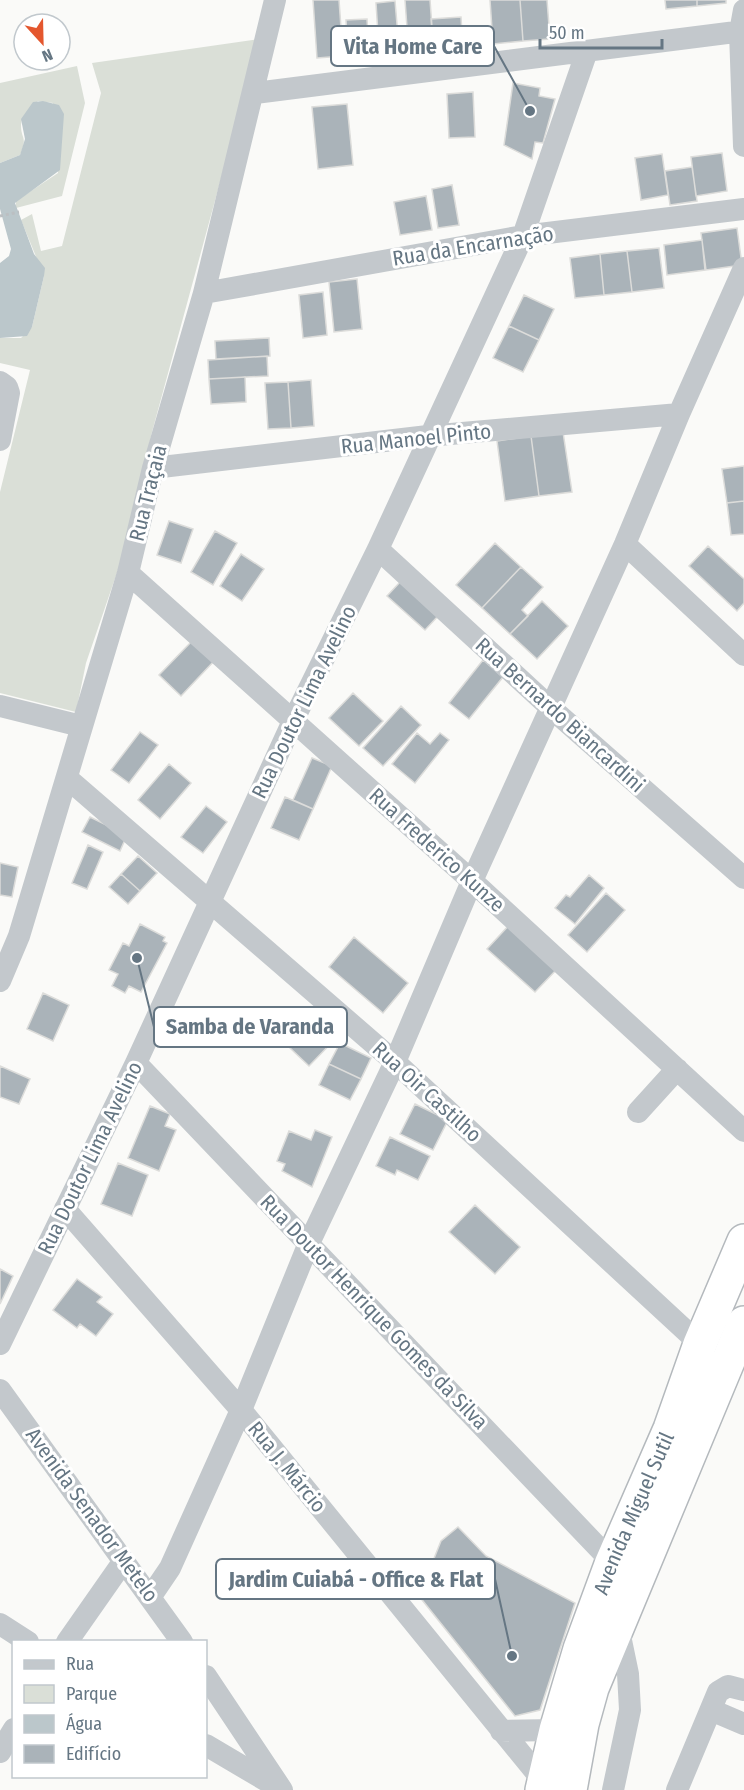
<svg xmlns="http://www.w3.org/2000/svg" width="744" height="1790" viewBox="0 0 744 1790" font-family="'Fira Sans Condensed',sans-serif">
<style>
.green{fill:#dadfd7}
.water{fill:#bbc7cb}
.building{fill:#aab3b9;stroke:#dcdcda;stroke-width:1.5}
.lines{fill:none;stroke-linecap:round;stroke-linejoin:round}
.highway-casing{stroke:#b4b9bd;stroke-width:36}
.path{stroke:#bbbfc2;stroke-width:3;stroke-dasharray:3 3;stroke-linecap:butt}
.minor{stroke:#c3c8cc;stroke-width:22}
.highway{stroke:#fff;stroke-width:33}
.labels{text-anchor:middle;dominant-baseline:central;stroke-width:6;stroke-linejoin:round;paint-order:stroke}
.street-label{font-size:21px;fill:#657683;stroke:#fff}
.leader{fill:none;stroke:#657683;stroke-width:2}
.callout-dot{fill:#657683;stroke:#fff;stroke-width:2}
.callout{fill:#fff;stroke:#657683;stroke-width:2}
.callout-label{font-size:22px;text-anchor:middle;font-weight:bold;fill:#657683}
</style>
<rect width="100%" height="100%" fill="#fafaf8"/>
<path class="green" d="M 259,39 L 152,432 L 122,558 L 86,663 L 76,712 L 0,693 L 0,492 L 30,370 L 0,363 L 0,338 L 21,338 L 32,327 L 44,276 L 21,220 L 32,214 L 41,251 L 62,246 L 101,93 L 92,63 Z
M 77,66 L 85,103 L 62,196 L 16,208 L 16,201 L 58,173 L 53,103 L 38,101 C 32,107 21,115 21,125 C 21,140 28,136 20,155 L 0,163 L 0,83 Z"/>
<path class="water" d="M 43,101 L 59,105 L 64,114 L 60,170 L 15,203 L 34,254 L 45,268 L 44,276 L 32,327 L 27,336 L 0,338 L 0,263 L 9,256 L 11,249 L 0,209 L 0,163 L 20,155 L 25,139 L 21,119 L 33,102 Z"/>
<path class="building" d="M 313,0 L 339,0 L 343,56 L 317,58 Z
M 405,0 L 430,0 L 434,54 L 409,55 Z
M 490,0 L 520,0 L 523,41 L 493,44 Z
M 520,0 L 547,0 L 550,39 L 523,41 Z
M 665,0 L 697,0 L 697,6 L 666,9 Z
M 697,0 L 726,0 L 726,3 L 697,6 Z
M 395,1 L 399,48 L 379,50 L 376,3 Z
M 461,17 L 463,51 L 434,54 L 431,19 Z
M 367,19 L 369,52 L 348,54 L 346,20 Z
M 513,83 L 540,88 L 539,96 L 555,99 L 543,143 L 535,142 L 532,159 L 504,145 Z
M 473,92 L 475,137 L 449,138 L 447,94 Z
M 347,104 L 353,165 L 318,169 L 312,107 Z
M 722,153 L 727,191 L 696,196 L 691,157 Z
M 662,154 L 668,195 L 641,200 L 635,158 Z
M 692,167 L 697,201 L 670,205 L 665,171 Z
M 452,185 L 459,225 L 438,228 L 432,189 Z
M 426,196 L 432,230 L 400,235 L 394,202 Z
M 737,228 L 742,265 L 706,270 L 701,233 Z
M 702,240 L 705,270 L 667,275 L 664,245 Z
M 659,248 L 664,288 L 632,292 L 627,251 Z
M 627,251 L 632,292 L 604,295 L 600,254 Z
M 600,254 L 604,295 L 575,298 L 570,258 Z
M 357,279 L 362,329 L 334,332 L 329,282 Z
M 323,292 L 327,335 L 303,338 L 299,295 Z
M 524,295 L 554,309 L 539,340 L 509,326 Z
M 509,326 L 539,340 L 523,372 L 493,358 Z
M 269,338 L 270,356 L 216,359 L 215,341 Z
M 267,356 L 268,376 L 209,379 L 208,360 Z
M 245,377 L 246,402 L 211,404 L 209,379 Z
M 311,380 L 314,426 L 291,428 L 288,382 Z
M 288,382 L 291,428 L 268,429 L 265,383 Z
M 563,432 L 572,492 L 539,496 L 531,436 Z
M 531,436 L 539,496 L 505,501 L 497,441 Z
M 744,466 L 744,501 L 727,503 L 722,469 Z
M 744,501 L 744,534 L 731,535 L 727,503 Z
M 169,521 L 193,529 L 181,563 L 157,555 Z
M 215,531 L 237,543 L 213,585 L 191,572 Z
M 495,543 L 521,567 L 482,608 L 456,585 Z
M 708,546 L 744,579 L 744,603 L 737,611 L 689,566 Z
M 241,554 L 264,569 L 242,601 L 220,586 Z
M 521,567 L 543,587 L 522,610 L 528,616 L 510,634 L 482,608 Z
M 401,581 L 439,615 L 425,630 L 387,596 Z
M 542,601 L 568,626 L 537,659 L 510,634 Z
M 193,640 L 215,660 L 181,696 L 159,675 Z
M 483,660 L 503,677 L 469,719 L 449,703 Z
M 353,693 L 383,721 L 359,746 L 329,718 Z
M 401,706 L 421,725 L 383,766 L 363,748 Z
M 140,732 L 158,745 L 129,783 L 111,770 Z
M 417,733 L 430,744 L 440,733 L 449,740 L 415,783 L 392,764 Z
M 312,758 L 332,766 L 313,809 L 293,800 Z
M 169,764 L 191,783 L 160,819 L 138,800 Z
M 285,797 L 313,809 L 299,840 L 271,828 Z
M 206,806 L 227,822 L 203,853 L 181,837 Z
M 90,817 L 127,835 L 120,851 L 82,832 Z
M 88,845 L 103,852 L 87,889 L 72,883 Z
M 138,856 L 157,873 L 140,891 L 121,874 Z
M 0,863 L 18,867 L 12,897 L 0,895 Z
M 121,874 L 140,891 L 128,904 L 109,887 Z
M 589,875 L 604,888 L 575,924 L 555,908 L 566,895 L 570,897 Z
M 606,893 L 625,910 L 587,952 L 568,935 Z
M 511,923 L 559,967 L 535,992 L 487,949 Z
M 140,924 L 165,937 L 163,941 L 167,943 L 141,992 L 129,986 L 125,993 L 112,986 L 118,974 L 109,970 L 123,943 L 129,946 Z
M 354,937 L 408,983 L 383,1013 L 329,967 Z
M 43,993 L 69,1005 L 53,1041 L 27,1029 Z
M 320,1017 L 339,1035 L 309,1066 L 290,1048 Z
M 340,1043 L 371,1058 L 361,1079 L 329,1064 Z
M 329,1064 L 361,1079 L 350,1100 L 319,1085 Z
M 0,1066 L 30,1079 L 19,1104 L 0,1097 Z
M 415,1104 L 448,1120 L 433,1150 L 400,1134 Z
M 150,1106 L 170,1114 L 165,1126 L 176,1130 L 159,1171 L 128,1158 Z
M 315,1130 L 332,1137 L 312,1187 L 282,1171 L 285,1164 L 277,1161 L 289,1131 L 311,1140 Z
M 390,1137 L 430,1156 L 418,1180 L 397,1170 L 395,1175 L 376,1166 Z
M 118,1163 L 148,1175 L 132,1216 L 101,1204 Z
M 475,1205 L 520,1247 L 495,1274 L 449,1232 Z
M 0,1269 L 13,1276 L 0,1304 Z
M 77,1279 L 102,1297 L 97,1302 L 113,1314 L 96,1336 L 80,1324 L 77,1328 L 53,1310 Z
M 458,1527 L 486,1556 L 575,1603 L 540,1710 L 515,1716 L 419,1596 L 441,1541 Z"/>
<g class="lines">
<defs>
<g id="highway">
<path id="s1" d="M 542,1790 L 556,1730 L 580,1649 L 612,1562 L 670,1429 L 700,1344 L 744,1241"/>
<path d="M 570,1790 L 582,1724 L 592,1688 L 744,1323"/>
</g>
</defs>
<use href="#highway" class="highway-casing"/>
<path class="path" d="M 0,216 L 19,212"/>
<path class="minor" d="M 744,10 L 740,32 L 744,146
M 255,93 L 744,31
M 204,293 L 523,236 L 744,209
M 0,382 L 7,387 L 9,393 L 0,440
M 153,468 L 428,436 L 679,414
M 625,544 L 744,655
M 378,549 L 552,709 L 744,878
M 128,573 L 472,881 L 744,1131
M 0,706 L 81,726
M 67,778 L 395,1062 L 700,1344
M 0,981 L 19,936 L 128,573 L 153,468 L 204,293 L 275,0
M 136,1063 L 612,1562
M 638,1112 L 677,1069
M 65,1209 L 241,1410 L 543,1781
M 0,1344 L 136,1063 L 293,721 L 378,549 L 523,236 L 587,51
M 0,1390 L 182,1642
M 151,1596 L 170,1568 L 241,1410 L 309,1243 L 395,1062 L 472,881 L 625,544 L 679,414 L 744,268
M 0,1624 L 28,1642
M 67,1642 L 123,1562
M 206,1676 L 282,1790
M 711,1710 L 744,1724
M 501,1731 L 556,1730
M 206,1745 L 277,1787
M 0,1752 L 14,1729
M 613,1790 L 630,1710 L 628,1674 L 618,1626
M 677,1790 L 718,1692 L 728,1686 L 744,1690"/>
<use href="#highway" class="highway"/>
</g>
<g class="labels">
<g class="street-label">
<text transform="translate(473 246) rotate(-9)">Rua da Encarnação</text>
<text transform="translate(416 439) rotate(-6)">Rua Manoel Pinto</text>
<text transform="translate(148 493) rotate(-76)">Rua Traçaia</text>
<text transform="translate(304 702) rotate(-64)">Rua Doutor Lima Avelino</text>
<text transform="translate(560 715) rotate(42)">Rua Bernardo Biancardini</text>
<text transform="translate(437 850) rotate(42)">Rua Frederico Kunze</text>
<text transform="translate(427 1092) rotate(42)">Rua Oir Castilho</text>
<text transform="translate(90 1158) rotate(-64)">Rua Doutor Lima Avelino</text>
<text transform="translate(374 1312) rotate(46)">Rua Doutor Henrique Gomes da Silva</text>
<text transform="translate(287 1467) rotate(51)">Rua J. Márcio</text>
<text stroke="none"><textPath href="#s1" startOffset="292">Avenida Miguel Sutil</textPath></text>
<text transform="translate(92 1515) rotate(54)">Avenida Senador Metelo</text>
</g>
</g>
<path class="leader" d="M530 111L494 46M137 958L154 1027M512 1656L495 1579"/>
<g class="callout-dot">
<circle cx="530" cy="111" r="6"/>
<circle cx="137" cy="958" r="6"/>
<circle cx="512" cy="1656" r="6"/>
</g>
<g class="callout">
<rect x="331" y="26" width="163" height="40" rx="6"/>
<rect x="154" y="1007" width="193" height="40" rx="6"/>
<rect x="216" y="1559" width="279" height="40" rx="6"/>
</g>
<g class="callout-label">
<text x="413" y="54">Vita Home Care</text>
<text x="250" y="1034">Samba de Varanda</text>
<text x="356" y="1587">Jardim Cuiabá - Office &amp; Flat</text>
</g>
<rect x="12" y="1640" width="195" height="138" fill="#ffffff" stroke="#c1c8cd" stroke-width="1.5"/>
<rect x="24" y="1660" width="30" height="9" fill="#c3c8cc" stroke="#c1c8cd" stroke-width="1.5"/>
<text x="66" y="1670" font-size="18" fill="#657683">Rua</text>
<rect x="24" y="1685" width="30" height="18" fill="#dadfd7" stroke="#c1c8cd" stroke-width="1.5"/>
<text x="66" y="1700" font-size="18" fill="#657683">Parque</text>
<rect x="24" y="1715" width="30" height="18" fill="#bbc7cb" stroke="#c1c8cd" stroke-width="1.5"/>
<text x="66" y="1730" font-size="18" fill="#657683">Água</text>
<rect x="24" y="1745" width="30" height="18" fill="#aab3b9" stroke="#c1c8cd" stroke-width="1.5"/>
<text x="66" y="1760" font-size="18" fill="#657683">Edifício</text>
<g transform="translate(42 42) rotate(158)"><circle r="28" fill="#ffffff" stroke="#c1c8cd" stroke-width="1.5"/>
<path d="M0-4.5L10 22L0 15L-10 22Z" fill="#e4572e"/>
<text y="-9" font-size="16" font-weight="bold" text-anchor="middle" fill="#657683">N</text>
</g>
<path d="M540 39v9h122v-9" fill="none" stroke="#657683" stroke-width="3"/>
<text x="549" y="39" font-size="18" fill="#657683" stroke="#ffffff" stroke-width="4.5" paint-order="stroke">50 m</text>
</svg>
